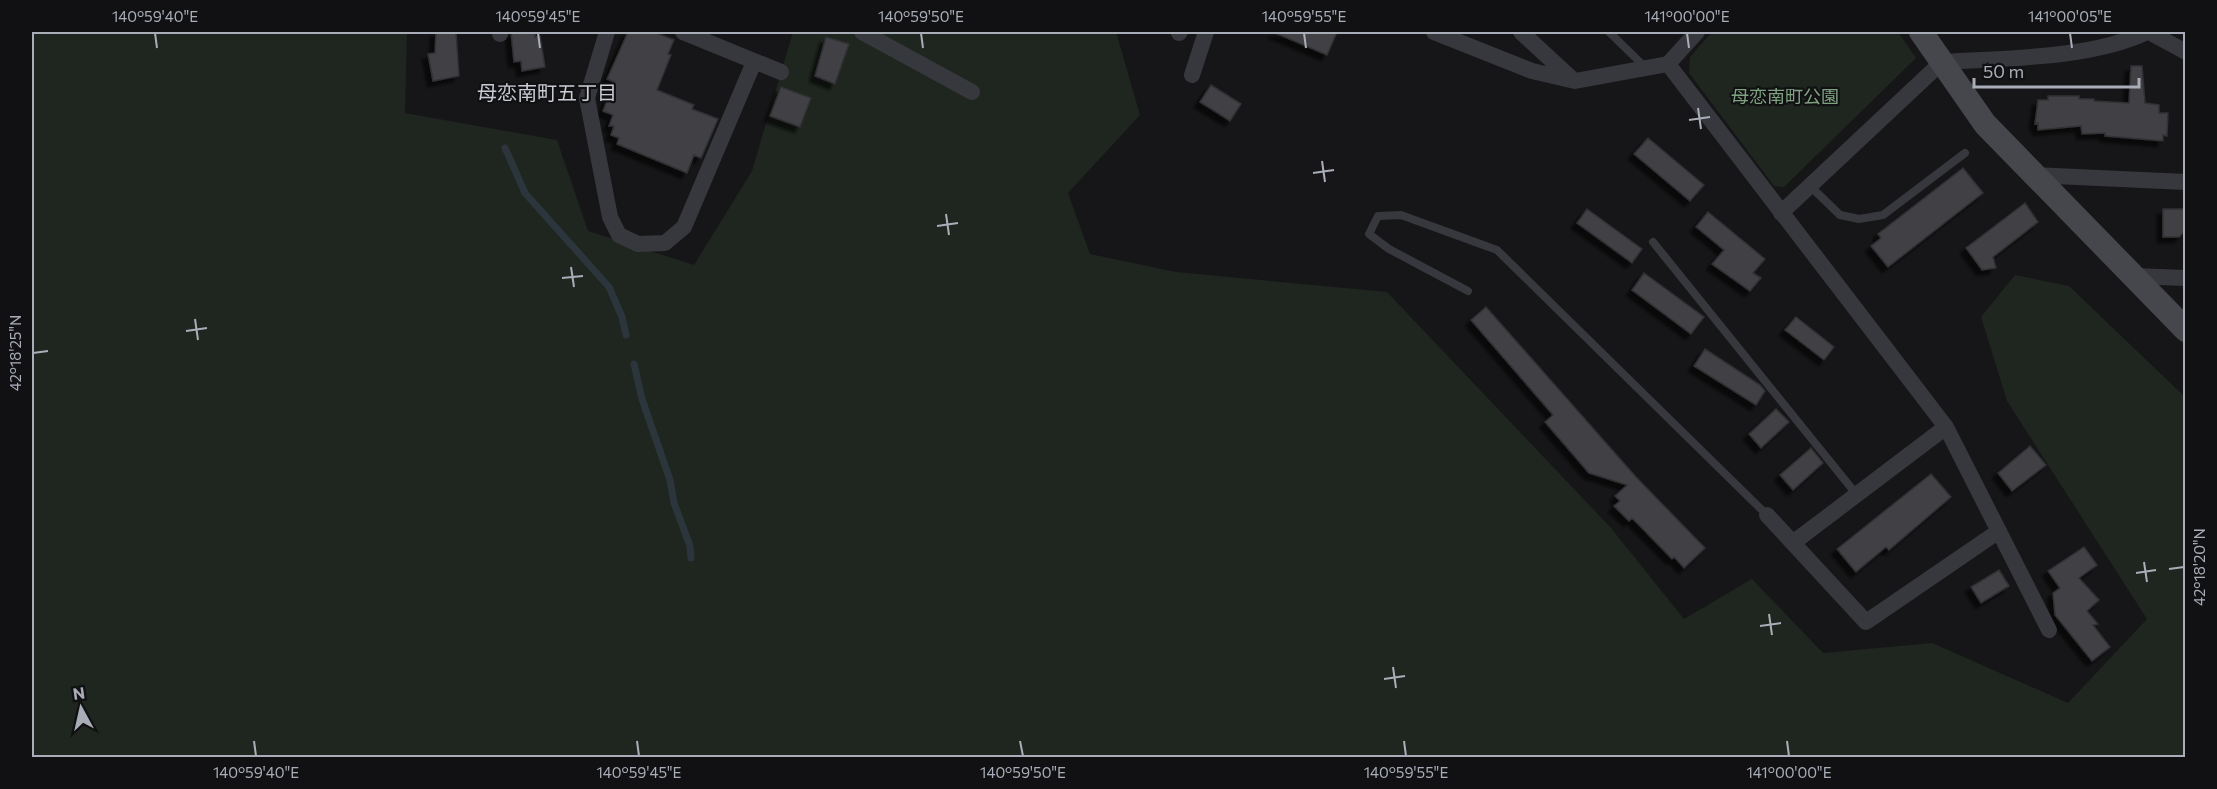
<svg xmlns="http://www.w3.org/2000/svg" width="2217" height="789" viewBox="0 0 2217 789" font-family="Commissioner,'Noto Sans JP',sans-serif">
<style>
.green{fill:#1e261f}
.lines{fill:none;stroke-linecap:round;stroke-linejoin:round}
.stream{stroke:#2c353c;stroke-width:7}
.building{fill:#404145;stroke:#303034;stroke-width:1.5;filter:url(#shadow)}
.lane{stroke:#37383d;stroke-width:8}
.street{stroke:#37383d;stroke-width:16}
.secondary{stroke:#45474d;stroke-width:24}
.ticks{fill:none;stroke:#a8adb8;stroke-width:2}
.labels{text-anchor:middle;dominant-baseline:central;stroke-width:4.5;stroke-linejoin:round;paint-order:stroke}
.park-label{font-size:18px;fill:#7fa381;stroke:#111113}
.neighbourhood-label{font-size:20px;fill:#c9ccd4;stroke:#111113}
.neatline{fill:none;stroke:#a8adb8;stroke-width:2}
.ticks-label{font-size:15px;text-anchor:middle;fill:#a8adb8}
</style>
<defs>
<filter id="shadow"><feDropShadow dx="-5.5" dy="5.5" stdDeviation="1.5" flood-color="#0009"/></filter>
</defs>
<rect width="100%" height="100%" fill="#161618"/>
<path class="green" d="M 32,32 L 407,32 L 405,113 L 557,140 L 588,231 L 694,265 L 752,171 L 793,32 L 1116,32 L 1140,115 L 1068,193 L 1090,254 L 1176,272 L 1387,292 L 1611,528 L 1684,619 L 1752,579 L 1823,653 L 1932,643 L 2068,703 L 2147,619 L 2007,401 L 1981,317 L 2015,275 L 2069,286 L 2185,397 L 2185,757 L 32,757 Z
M 1712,32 L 1898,32 L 1916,58 L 1784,187 L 1774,186 L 1689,73 L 1690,57 Z"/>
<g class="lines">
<path class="stream" d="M 505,148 L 525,193 L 609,287 L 622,317 L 626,335
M 634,364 L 642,399 L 670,480 L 674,503 L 690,546 L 691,558"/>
</g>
<path class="building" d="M 436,32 L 456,32 L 459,76 L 433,81 L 428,54 L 435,53 Z
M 511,32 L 535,32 L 535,37 L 540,36 L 545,67 L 522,71 L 521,61 L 514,62 Z
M 628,32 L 654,32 L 674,40 L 668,54 L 671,55 L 657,90 L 694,105 L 692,109 L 718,119 L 701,158 L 694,155 L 687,173 L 617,144 L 619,138 L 611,135 L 614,126 L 609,126 L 613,115 L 603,111 L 614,82 L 607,79 Z
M 1273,32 L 1337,32 L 1327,55 Z
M 826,37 L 849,44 L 835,84 L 815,76 Z
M 2131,66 L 2142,66 L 2145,103 L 2159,105 L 2159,113 L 2168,113 L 2167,136 L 2163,135 L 2163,141 L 2105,136 L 2105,133 L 2082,134 L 2081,126 L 2038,130 L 2038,123 L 2035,124 L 2038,100 L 2048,100 L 2048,96 L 2079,96 L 2079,99 L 2094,99 L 2094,101 L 2129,103 Z
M 1211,85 L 1241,104 L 1230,121 L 1200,102 Z
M 781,87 L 811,98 L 800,127 L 770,116 Z
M 1648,138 L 1704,185 L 1690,201 L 1634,154 Z
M 1963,168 L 1983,193 L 1888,267 L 1871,246 L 1881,238 L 1878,234 Z
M 2025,203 L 2038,222 L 1993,257 L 1996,268 L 1982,270 L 1966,248 Z
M 1587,209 L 1642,249 L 1632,263 L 1577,223 Z
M 2163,209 L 2186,209 L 2186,230 L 2179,237 L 2163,237 Z
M 1708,212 L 1765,259 L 1753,273 L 1761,278 L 1750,291 L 1712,264 L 1724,250 L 1696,227 Z
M 1644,273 L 1704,317 L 1691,334 L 1632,290 Z
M 1486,307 L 1636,477 L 1705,548 L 1684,568 L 1674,557 L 1672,559 L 1632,518 L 1629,521 L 1614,506 L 1620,501 L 1615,496 L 1627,485 L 1589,473 L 1545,422 L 1553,415 L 1471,320 Z
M 1796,317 L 1834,347 L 1824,360 L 1785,330 Z
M 1705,349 L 1760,385 L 1765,391 L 1756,405 L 1694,366 Z
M 1776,409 L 1789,422 L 1761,448 L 1749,434 Z
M 2030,446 L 2046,465 L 2012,491 L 1998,473 Z
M 1811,448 L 1823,463 L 1793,490 L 1780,475 Z
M 1931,474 L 1951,497 L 1889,550 L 1886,547 L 1856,572 L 1837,549 Z
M 2084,547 L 2097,565 L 2079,578 L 2099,600 L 2087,611 L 2098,624 L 2093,625 L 2110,647 L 2092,661 L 2055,615 L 2053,593 L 2060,588 L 2048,571 Z
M 1999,570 L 2009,586 L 1981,603 L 1971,587 Z"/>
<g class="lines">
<path class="lane" d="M 1609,32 L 1645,67
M 1810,186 L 1840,215 L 1859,219 L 1883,215 L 1965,153
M 1653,242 L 1857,495
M 1468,291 L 1389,249 L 1369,234 L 1378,216 L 1401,215 L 1497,250 L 1767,515"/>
<path class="street" d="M 607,32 L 587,98 L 610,217 L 619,235 L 638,244 L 665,243 L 684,227 L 754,62
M 683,32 L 781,72
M 862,32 L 972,92
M 1434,32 L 1532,71 L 1575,81 L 1668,64 L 1697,32
M 1521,32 L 1573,80
M 2149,32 L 2186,52
M 1179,33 L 1180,32
M 500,34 L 500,32
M 1668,64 L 1946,427 L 2049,630
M 1192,75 L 1206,32
M 2033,175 L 2186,182
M 1781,213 L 1942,62 C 2005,58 2090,59 2147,32
M 2133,276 L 2186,278
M 1767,515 L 1866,622 L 1999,531
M 1794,542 L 1946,427"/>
<path class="secondary" d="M 1921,32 L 1985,124 L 2186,330"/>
</g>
<path class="ticks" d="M 155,33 L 157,48M 538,33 L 540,48M 921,33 L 923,48M 1304,33 L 1306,48M 1687,33 L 1689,48M 2070,33 L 2072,48M 1698,108 L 1701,129M 1689,120 L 1710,117M 1322,161 L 1325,182M 1313,173 L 1334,170M 946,214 L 949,235M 937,226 L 958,223M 571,267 L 574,287M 562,278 L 583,276M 195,319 L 198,340M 186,331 L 207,328M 33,353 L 48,351M 2144,562 L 2147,582M 2169,569 L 2184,567M 2136,573 L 2156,570M 1769,614 L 1772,635M 1760,626 L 1781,623M 1393,667 L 1396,688M 1384,679 L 1405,676M 254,741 L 256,756M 637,741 L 639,756M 1020,741 L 1023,756M 1404,741 L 1406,756M 1787,741 L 1789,756"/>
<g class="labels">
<g class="park-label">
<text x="1785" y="96">母恋南町公園</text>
</g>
<g class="neighbourhood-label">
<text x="547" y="92">母恋南町五丁目</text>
</g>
</g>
<rect width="2217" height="789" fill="none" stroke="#111113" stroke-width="66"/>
<g transform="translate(81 708) rotate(352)" stroke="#111113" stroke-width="4.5" paint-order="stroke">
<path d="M0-4.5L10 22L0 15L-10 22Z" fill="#a8adb8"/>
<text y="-9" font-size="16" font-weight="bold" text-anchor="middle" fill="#a8adb8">N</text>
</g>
<path d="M1974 78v9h165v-9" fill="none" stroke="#a8adb8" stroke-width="3"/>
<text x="1983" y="78" font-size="18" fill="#a8adb8" stroke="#111113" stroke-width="4.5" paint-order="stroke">50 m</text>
<rect x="33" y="33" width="2151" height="723" class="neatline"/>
<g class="ticks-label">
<text x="155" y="22">140°59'40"E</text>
<text x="538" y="22">140°59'45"E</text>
<text x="921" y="22">140°59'50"E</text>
<text x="1304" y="22">140°59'55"E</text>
<text x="1687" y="22">141°00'00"E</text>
<text x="2070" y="22">141°00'05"E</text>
<text transform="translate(16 353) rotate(-90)" y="5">42°18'25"N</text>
<text transform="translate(2200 567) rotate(-90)" y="5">42°18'20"N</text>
<text x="256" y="778">140°59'40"E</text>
<text x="639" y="778">140°59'45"E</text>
<text x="1023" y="778">140°59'50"E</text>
<text x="1406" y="778">140°59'55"E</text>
<text x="1789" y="778">141°00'00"E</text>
</g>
</svg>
